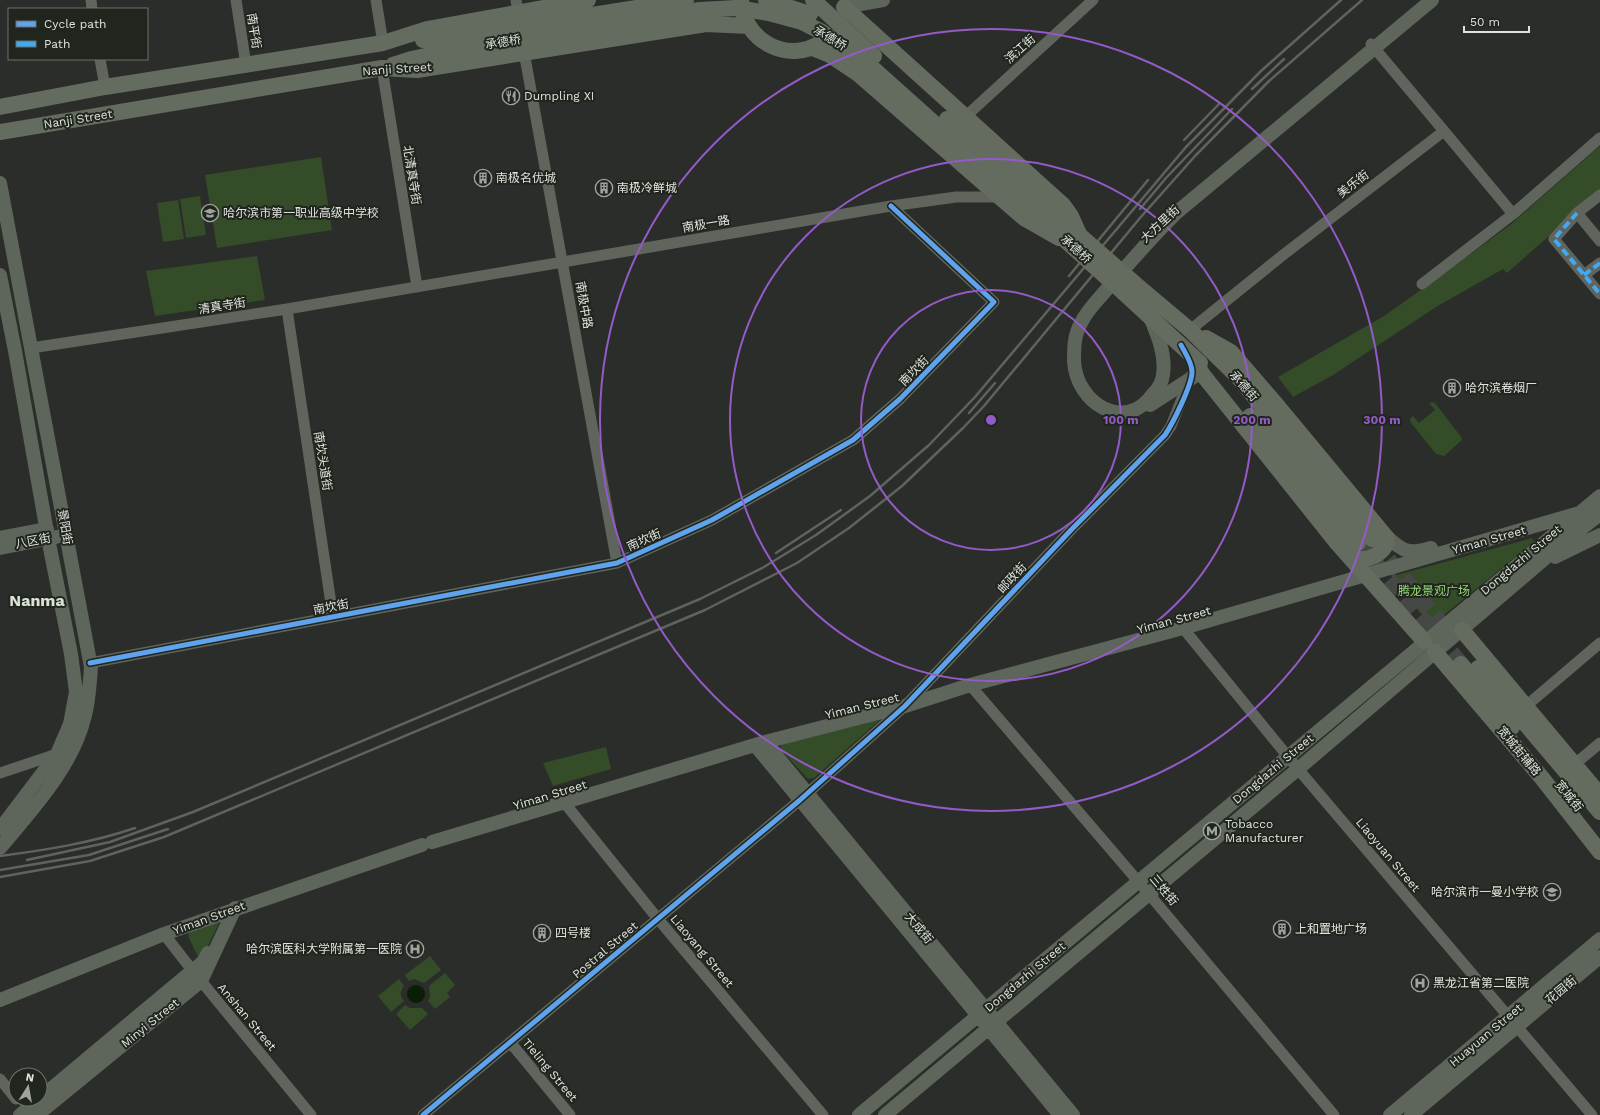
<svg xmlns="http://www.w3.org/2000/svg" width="1600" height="1115" viewBox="0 0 1600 1115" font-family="'Work Sans','Noto Sans SC',sans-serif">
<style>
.green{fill:#344c28}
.water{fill:#091e04}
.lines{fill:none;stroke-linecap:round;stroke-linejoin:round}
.highway-tunnel{stroke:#454844;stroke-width:16;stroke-dasharray:16 8;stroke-linecap:butt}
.minor{stroke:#5f655c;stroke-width:11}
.major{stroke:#5e655b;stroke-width:14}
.highway{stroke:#646c60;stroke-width:16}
.rail{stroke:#5f635d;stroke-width:2.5}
.highway-bridge{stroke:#646c60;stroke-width:16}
.quiet{stroke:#3fa9f5;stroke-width:4;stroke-dasharray:8 4;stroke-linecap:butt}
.cycleway-casing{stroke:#20251d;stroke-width:8}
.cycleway{stroke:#60a3ed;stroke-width:5}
.ring{fill:none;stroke:#945ac7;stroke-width:2}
.labels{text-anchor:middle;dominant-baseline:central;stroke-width:4;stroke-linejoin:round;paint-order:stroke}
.street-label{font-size:12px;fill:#dfe3de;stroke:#20251d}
.poi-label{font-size:12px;fill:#dfe3de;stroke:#20251d;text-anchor:start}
.park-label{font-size:12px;fill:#94d677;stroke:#20251d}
.district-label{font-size:16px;font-weight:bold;fill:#dae2d7;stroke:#20251d}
.centre{fill:#945ac7;stroke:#20251d;stroke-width:2}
.ring-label{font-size:12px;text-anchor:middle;font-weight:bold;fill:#945ac7;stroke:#20251d;stroke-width:4;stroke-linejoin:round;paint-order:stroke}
</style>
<rect width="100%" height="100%" fill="#2a2d29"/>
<path class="green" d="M 1600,146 L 1600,191 L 1507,273 L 1503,269 L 1436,307 L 1333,375 L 1293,397 L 1278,377 L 1384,316 L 1439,277 L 1510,225 Z
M 321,157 L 332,230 L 217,248 L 205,175 Z
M 200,196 L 206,235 L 186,238 L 180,199 Z
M 178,200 L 184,239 L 163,242 L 157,203 Z
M 257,256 L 265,300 L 155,316 L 146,271 Z
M 1432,402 L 1435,403 L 1462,438 L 1461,441 L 1444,456 L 1436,454 L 1411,423 L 1410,419 L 1413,416 L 1419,423 L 1435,410 L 1429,403 Z
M 1532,538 L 1534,542 L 1434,623 L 1428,622 L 1392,580 L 1393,576 Z
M 882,718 L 814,778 L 808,779 L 780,749 L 782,743 Z
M 606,747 L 611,769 L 553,786 L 543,763 Z
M 214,920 L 219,923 L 202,959 L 199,959 L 188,936 L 190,931 Z
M 430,956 L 441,970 L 424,983 L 414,979 L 409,981 L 405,975 Z
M 445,973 L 455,985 L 447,993 L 450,997 L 435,1009 L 428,1001 L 430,997 L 429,986 Z
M 399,979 L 404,986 C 400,992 399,995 404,1001 L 391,1012 L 378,996 Z
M 405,1005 L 410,1008 L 422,1008 L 428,1014 L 410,1030 L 396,1014 Z"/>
<path class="water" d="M407 994a9 9 0 1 1 18 0a9 9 0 1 1-18 0Z"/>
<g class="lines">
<path class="highway-tunnel" d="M 1373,541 L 1453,638
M 1358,543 L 1461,664"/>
<path class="minor" d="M 91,0 L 92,9
M 236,0 L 246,65
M 376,0 L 383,43
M 516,0 L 518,12
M 524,52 L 617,563
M 100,59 L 105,87
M 382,68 L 417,287
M 965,117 L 1093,0
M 1444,131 L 1513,214
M 1600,195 L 1577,213 L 1554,239 L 1600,294
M 1577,213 L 1600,241
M 1584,275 L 1600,263
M 1422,284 L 1513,214 L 1600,138
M 287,309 L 333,617
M 1190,330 L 1283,255 L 1444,131 L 1371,44
M 31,348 L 287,309 L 891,206 L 956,197 L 1001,197
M 1183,628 L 1298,769 L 1592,1115
M 90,663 L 617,563 L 712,520 L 853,440 L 900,399 L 994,302 L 891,206
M 970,685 L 1149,894 L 1334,1115
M 1526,706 L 1600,643
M 1575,764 L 1600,743
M 0,773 L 57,754
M 563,801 L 658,919 L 823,1115
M 164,934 L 192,970 L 311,1115
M 510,1042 L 570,1115
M 0,1079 L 16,1099
M 423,1115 L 800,800 L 905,706 L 1072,529 L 1165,435 L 1171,426 L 1191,376"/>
<path class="major" d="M 844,7 L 883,0
M 0,183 L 91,667 C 90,683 89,699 85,715 C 74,765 32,810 0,848
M 0,275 L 15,351 L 48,538 L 71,654 L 76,692 L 70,724 L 57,754 L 0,829
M 1150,317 C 1158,336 1166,355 1163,375 C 1162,383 1158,389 1153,394 C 1125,434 1076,403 1074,361 C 1074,348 1074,335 1081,323 C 1087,310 1098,300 1107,289 C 1129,263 1152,237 1176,213 L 1432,0
M 1150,405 L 1201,372
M 1385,535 C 1402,551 1408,555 1431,548
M 0,538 L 47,529
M 0,548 L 56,537
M 1555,557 L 1600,535
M 765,742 L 1073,1115
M 755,745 L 1060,1115
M 432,842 L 765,742 L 905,706 L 970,685 L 1183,628 L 1600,507
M 0,1000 L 164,934 L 422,845
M 40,1098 L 204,961 L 208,953
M 20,1115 L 39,1099
M 37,1115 L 201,981 L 235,908
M 859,1115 L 1600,496
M 885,1115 L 1298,769 L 1563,543 L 1600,514
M 1390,1115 L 1600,939
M 1411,1115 L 1600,957"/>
<path class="highway" d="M 741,0 C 743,41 788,65 822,42
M 844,7 L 1063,205 L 1071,216 L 1079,234
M 423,40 L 454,37 L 686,0
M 813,48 L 830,55 L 857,73 L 1024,218 L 1059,238
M 393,65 L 412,59 L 452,50
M 0,107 L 105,87 L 383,43 L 427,29 L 588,0
M 0,132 L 382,68 L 417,70 L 706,24 L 749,26
M 1133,282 L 1190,330 L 1238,377 L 1372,539
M 1123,292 L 1200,363
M 1206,338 L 1231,352 L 1275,403 L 1387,538 C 1388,554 1363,564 1351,557
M 1191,355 L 1203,375 L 1337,543 L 1424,641
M 1250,416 L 1358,543
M 1462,630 L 1600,795
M 1435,652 L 1542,778 L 1600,852
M 1461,664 L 1512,727
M 1478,668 L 1600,812"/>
<path class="rail" d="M 1252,89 L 1284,59
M 1184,140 L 1219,104
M 1140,209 L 1166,178 L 1232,109
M 1069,276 L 1148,180
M 969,413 L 995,383
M 776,553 L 841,510
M 0,856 C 46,850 91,843 135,828
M 27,860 L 110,842 L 193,812 L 700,599 L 764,567 L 816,535 L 870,496 L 929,445 L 975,397 L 1186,147 L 1261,71 L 1341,0
M 0,870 L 89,855 L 168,829
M 0,877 L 90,861 L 164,837 L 705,610 L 797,563 L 849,528 L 902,486 L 963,428 L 984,406 L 1140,218 L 1195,156 L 1269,81 L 1362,0"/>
<path class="highway-bridge" d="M 766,0 L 810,14
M 813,0 L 874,56
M 452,50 L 700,10 L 736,8 L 769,13 L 802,22 L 822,32 L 868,64 L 1123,292
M 947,119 L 1133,282"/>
<path class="quiet" d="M 1577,213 L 1554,239 L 1600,294
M 1584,275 L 1600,263"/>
<defs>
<path id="cycleway" d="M 90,663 L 617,563 L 712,520 L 853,440 L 900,399 L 994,302 L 891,206
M 423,1115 L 800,800 L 905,706 L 1072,529 L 1165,435 C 1173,423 1192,385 1192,372 C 1192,362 1185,353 1181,345"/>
</defs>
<use href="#cycleway" class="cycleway-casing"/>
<use href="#cycleway" class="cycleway"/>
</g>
<g class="ring">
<circle cx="991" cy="420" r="130"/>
<circle cx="991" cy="420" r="261"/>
<circle cx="991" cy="420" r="391"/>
</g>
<defs>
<symbol id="restaurant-ring" viewBox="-11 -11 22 22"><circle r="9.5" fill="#20251d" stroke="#a0a39f" stroke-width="1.5"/><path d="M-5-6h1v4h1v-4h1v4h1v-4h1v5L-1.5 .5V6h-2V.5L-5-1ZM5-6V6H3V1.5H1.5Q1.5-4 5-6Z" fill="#a0a39f"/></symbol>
<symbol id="building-ring" viewBox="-11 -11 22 22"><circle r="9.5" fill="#20251d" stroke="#a0a39f" stroke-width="1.5"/><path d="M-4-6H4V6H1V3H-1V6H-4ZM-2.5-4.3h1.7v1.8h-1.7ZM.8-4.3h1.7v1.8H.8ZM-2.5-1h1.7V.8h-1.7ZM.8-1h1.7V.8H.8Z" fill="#a0a39f"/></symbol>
<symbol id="school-ring" viewBox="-11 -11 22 22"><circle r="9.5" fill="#20251d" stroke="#a0a39f" stroke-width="1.5"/><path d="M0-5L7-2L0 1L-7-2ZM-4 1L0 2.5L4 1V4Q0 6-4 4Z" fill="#a0a39f"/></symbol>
<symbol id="metro-ring" viewBox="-11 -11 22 22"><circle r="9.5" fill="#20251d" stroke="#a0a39f" stroke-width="1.5"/><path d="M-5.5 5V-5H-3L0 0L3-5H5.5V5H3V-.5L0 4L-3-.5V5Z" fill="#a0a39f"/></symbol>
<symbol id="hospital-ring" viewBox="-11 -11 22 22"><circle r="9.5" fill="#20251d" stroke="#a0a39f" stroke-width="1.5"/><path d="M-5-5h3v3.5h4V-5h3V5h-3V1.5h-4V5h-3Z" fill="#a0a39f"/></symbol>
</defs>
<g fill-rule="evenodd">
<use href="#restaurant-ring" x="501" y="86" width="20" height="20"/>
<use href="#building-ring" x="473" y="168" width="20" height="20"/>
<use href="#building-ring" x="594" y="178" width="20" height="20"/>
<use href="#school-ring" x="200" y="203" width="20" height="20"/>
<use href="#building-ring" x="1442" y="378" width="20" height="20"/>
<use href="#metro-ring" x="1202" y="821" width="20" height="20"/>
<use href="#school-ring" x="1542" y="882" width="20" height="20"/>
<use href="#building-ring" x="1272" y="919" width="20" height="20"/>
<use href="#building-ring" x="532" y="923" width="20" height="20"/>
<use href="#hospital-ring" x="405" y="939" width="20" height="20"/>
<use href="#hospital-ring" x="1410" y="973" width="20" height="20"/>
</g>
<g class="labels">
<g class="street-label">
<text transform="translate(254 31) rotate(81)">南平街</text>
<text transform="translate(830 38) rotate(31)">承德桥</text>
<text transform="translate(503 42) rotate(-9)">承德桥</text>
<text transform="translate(1020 49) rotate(-42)">滨江街</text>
<text transform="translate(397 69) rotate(-4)">Nanji Street</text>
<text transform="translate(78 119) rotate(-9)">Nanji Street</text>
<text transform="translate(412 175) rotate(81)">北清真寺街</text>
<text transform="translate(1353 184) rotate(-38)">美乐街</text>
<text transform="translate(706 224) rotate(-10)">南极一路</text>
<text transform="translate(1160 224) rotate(-43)">大方里街</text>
<text transform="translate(1076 249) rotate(42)">承德桥</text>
<text transform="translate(584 305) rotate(80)">南极中路</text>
<text transform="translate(222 306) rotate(-9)">清真寺街</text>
<text transform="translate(914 371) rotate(-46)">南坎街</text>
<text transform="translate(1244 386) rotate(48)">承德街</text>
<text transform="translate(323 461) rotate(81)">南坎头道街</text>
<text transform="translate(65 527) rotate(80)">景阳街</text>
<text transform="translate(644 540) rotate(-24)">南坎街</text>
<text transform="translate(1489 540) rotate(-16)">Yiman Street</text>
<text transform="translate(33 541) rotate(-11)">八区街</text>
<text transform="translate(1521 560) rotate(-40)">Dongdazhi Street</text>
<text transform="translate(1012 578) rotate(-47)">邮政街</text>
<text transform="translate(331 607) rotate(-11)">南坎街</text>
<text transform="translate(1174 620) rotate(-15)">Yiman Street</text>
<text transform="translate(862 706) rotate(-14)">Yiman Street</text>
<text transform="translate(1519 751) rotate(50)">宽城街辅路</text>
<text transform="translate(1273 769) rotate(-40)">Dongdazhi Street</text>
<text transform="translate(550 795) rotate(-17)">Yiman Street</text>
<text transform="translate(1569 796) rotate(51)">宽城街</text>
<text transform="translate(1388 855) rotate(50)">Liaoyuan Street</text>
<text transform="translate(1164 890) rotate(50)">三姓街</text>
<text transform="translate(209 918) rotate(-20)">Yiman Street</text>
<text transform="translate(919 928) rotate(50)">大成街</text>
<text transform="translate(605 950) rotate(-40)">Postral Street</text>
<text transform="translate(702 951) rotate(50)">Liaoyang Street</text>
<text transform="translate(1025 977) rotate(-40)">Dongdazhi Street</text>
<text transform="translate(1561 990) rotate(-40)">花园街</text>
<text transform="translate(247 1017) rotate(50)">Anshan Street</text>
<text transform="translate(150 1023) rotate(-39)">Minyi Street</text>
<text transform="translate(1486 1035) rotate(-40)">Huayuan Street</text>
<text transform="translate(550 1070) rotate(50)">Tieling Street</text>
</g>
<g class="poi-label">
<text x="524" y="96">Dumpling XI</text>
<text x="496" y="178">南极名优城</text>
<text x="617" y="188">南极冷鲜城</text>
<text x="223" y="213">哈尔滨市第一职业高级中学校</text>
<text x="1465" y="388">哈尔滨卷烟厂</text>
<text x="1225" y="824">Tobacco<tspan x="1225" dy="14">Manufacturer</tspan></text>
<text x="1539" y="892" text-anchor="end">哈尔滨市一曼小学校</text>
<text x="1295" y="929">上和置地广场</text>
<text x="555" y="933">四号楼</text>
<text x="402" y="949" text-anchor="end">哈尔滨医科大学附属第一医院</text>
<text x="1433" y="983">黑龙江省第二医院</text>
</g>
<g class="park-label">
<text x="1434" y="591">腾龙景观广场</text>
</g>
<g class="district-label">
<text x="37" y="600">Nanma</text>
</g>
</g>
<circle cx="991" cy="420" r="6" class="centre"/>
<g class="ring-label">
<text x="1121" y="424">100 m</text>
<text x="1252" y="424">200 m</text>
<text x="1382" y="424">300 m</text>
</g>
<rect x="8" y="8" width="140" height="52" fill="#20251d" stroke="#6c716a"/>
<rect x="16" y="21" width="20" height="6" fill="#60a3ed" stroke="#6c716a"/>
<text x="44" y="28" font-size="12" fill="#dfe3de">Cycle path</text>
<rect x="16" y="41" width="20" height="6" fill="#3fa9f5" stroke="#6c716a"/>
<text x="44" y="48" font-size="12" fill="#dfe3de">Path</text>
<g transform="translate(28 1087) rotate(11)"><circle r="19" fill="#20251d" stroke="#6c716a"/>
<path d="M0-3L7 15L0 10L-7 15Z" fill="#a0a39f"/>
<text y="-6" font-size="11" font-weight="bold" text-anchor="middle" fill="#dfe3de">N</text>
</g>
<path d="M1464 26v6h65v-6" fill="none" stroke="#dfe3de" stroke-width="2"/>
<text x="1470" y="26" font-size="12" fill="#dfe3de" stroke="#20251d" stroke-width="3" paint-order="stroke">50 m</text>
</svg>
